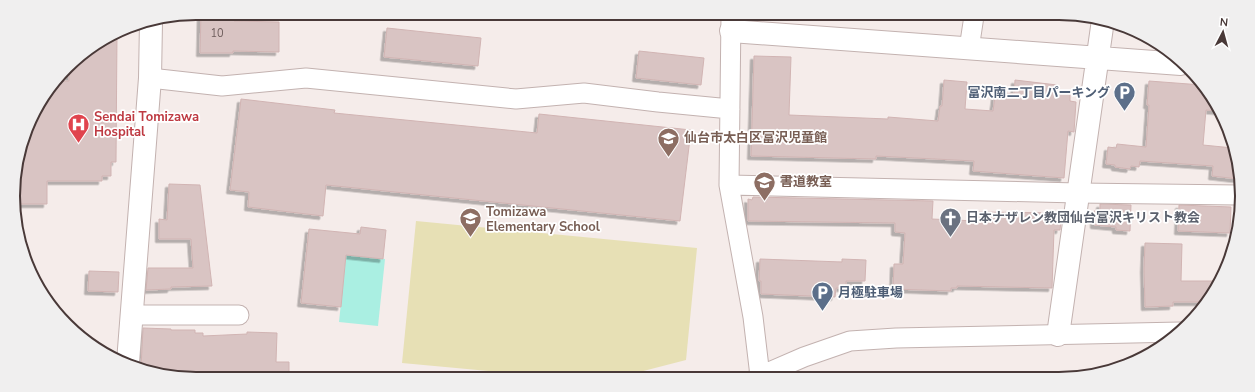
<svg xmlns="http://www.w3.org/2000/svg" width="1255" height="392" viewBox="0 0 1255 392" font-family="'Nunito Sans','Noto Sans JP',sans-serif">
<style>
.green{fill:#e7e0b5}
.water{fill:#aaefe2}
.building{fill:#d9c4c3;stroke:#d1b4b3;filter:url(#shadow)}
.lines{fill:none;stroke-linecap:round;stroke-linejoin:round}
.minor-casing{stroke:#c3b2b0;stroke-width:21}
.tertiary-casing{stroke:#c3b2b0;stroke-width:24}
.minor{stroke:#fff;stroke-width:19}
.tertiary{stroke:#fff;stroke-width:22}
.labels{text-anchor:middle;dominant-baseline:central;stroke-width:3.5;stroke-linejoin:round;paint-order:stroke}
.number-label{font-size:11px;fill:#6d5c5b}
.service-label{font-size:13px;font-weight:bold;fill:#4e5e75;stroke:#fff;text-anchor:end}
.health-label{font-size:13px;font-weight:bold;fill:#be3a42;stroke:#fff;text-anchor:start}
.education-label{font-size:13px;font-weight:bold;fill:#785e54;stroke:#fff;text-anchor:start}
.worship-label{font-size:13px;font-weight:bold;fill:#5b616d;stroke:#fff;text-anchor:start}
.rim{fill:none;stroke:#493938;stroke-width:2}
</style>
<defs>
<filter id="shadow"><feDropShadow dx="-3.5" dy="3.5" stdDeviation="0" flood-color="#0004"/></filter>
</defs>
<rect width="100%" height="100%" fill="#f5ecea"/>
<path class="green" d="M 416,221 L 697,248 L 686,360 L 624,376 L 544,376 L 402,363 Z"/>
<path class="water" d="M 346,255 L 385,259 L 378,326 L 339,322 Z"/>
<path class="building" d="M 201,13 L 234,13 L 234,21 L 279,22 L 279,52 L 233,51 L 233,53 L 200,53 Z
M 387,28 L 481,38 L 478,66 L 384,57 Z
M 117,33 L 116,162 L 111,162 L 111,176 L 102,176 L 102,181 L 47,181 L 47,204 L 17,204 L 15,172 L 32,115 L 58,81 L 69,81 L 69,67 L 75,59 Z
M 639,51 L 704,58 L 701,85 L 636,78 Z
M 754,56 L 791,57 L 789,115 L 888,119 L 888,117 L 938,121 L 940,106 L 942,106 L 944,80 L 967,82 L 965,109 L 993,111 L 995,96 L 1003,97 L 1004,93 L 1014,94 L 1015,80 L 1057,85 L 1057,92 L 1070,93 L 1070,101 L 1076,102 L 1074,132 L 1068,131 L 1064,178 L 973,171 L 974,161 L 876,156 L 876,159 L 751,156 Z
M 1149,81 L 1202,85 L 1211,95 L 1218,111 L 1206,110 L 1203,145 L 1233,148 L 1239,161 L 1238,179 L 1212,176 L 1213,166 L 1140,161 L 1139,167 L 1131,166 L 1130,169 L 1115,167 L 1115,165 L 1106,164 L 1108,147 L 1116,148 L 1117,144 L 1146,147 L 1149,105 L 1147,105 Z
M 241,99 L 335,110 L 334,113 L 537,133 L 539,114 L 691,130 L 680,221 L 326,185 L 323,216 L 248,207 L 249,192 L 230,190 Z
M 169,184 L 200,185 L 212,286 L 171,287 L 171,289 L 146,290 L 148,268 L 193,268 L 191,239 L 159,239 L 159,219 L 167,220 Z
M 753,197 L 933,201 L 932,219 L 976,221 L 977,212 L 1062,213 L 1060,230 L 1054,230 L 1052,288 L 957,286 L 957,288 L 951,288 L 951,291 L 893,289 L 894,264 L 903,264 L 905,233 L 895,232 L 895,223 L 748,221 L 748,199 L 752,200 Z
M 1100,204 L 1131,205 L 1130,231 L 1116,230 L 1116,227 L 1094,225 L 1094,211 L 1100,212 Z
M 1179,205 L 1231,207 L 1230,233 L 1178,231 Z
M 361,227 L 386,230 L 383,259 L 346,255 L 341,307 L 301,303 L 309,229 L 360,234 Z
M 1145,243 L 1182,244 L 1181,281 L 1220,281 L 1218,287 L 1206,302 L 1173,302 L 1173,306 L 1145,307 L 1144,269 Z
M 760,259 L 842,262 L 842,259 L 866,260 L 865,281 L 846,281 L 846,288 L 836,288 L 835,297 L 761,294 L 761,281 L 759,281 Z
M 89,271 L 119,272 L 118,292 L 88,291 Z
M 143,328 L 171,329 L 171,330 L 195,330 L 195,333 L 203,333 L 203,336 L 247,334 L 247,332 L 277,333 L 276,362 L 289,362 L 289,376 L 160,375 L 141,368 Z"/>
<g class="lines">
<defs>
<path id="minor" d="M 731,15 L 729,185 L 753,317 L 760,376 L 804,357 L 850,341 L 896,338 L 1180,332
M 969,49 L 974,16
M 150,78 L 222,86 L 306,78 L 516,99 L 584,93 L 658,102 L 730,109
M 729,185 L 1078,193 L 1238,195
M 131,315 L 239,315"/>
<path id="tertiary" d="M 731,31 L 1181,64
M 1058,335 L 1103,20
M 128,362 L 150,78 L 151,22
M 759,377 L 760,376"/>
</defs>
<use href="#minor" class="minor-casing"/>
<use href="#tertiary" class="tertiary-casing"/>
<use href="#minor" class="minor"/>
<use href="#tertiary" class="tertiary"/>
</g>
<defs>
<symbol id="parking-pin" viewBox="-11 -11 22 30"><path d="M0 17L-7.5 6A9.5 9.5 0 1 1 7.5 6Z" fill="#5c6f8a" stroke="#fff"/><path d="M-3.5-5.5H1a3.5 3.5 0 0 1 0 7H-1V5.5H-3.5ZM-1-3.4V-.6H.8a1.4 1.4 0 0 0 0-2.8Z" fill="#fff"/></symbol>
<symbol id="hospital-pin" viewBox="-11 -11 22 30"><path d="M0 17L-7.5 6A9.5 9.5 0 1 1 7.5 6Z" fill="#e0444e" stroke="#fff"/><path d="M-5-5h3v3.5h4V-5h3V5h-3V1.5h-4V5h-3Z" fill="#fff"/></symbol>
<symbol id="school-pin" viewBox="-11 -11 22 30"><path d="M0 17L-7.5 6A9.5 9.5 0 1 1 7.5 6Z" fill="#8d6e63" stroke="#fff"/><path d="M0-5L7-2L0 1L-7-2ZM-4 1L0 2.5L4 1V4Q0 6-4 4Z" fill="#fff"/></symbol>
<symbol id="church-pin" viewBox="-11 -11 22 30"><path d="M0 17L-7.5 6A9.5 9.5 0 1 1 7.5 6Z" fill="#6b7280" stroke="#fff"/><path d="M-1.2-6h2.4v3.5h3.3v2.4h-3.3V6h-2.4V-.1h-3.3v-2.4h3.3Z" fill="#fff"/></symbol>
</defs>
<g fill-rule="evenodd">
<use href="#parking-pin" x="1112" y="80" width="25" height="34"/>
<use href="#hospital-pin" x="66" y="112" width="25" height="34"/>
<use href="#school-pin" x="656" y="126" width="25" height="34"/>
<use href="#school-pin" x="752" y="170" width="25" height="34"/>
<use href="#church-pin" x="938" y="206" width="25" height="34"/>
<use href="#school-pin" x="458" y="206" width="25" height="34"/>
<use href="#parking-pin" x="810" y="280" width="25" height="34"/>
</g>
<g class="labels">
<g class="number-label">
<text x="217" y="33">10</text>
</g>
<g class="service-label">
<text x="1110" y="93">富沢南二丁目パーキング</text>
<text x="838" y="293" text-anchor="start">月極駐車場</text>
</g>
<g class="health-label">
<text x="94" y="117">Sendai Tomizawa<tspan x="94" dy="15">Hospital</tspan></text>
</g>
<g class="education-label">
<text x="684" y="138">仙台市太白区富沢児童館</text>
<text x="780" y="182">書道教室</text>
<text x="486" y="212">Tomizawa<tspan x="486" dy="15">Elementary School</tspan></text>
</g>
<g class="worship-label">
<text x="966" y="218">日本ナザレン教団仙台富沢キリスト教会</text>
</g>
</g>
<path d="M0 0H1255V392H0ZM196 20H1059A176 176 0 0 1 1235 196V196A176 176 0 0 1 1059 372H196A176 176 0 0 1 20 196V196A176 176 0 0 1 196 20Z" fill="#f0efef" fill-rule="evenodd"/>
<path class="rim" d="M196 20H1059A176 176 0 0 1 1235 196V196A176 176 0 0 1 1059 372H196A176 176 0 0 1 20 196V196A176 176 0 0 1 196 20Z"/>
<g transform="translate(1223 32) rotate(6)" stroke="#ffffff" stroke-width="3" paint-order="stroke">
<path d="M0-3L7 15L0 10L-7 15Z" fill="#493938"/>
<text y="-6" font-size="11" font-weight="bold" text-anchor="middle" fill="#493938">N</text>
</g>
</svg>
